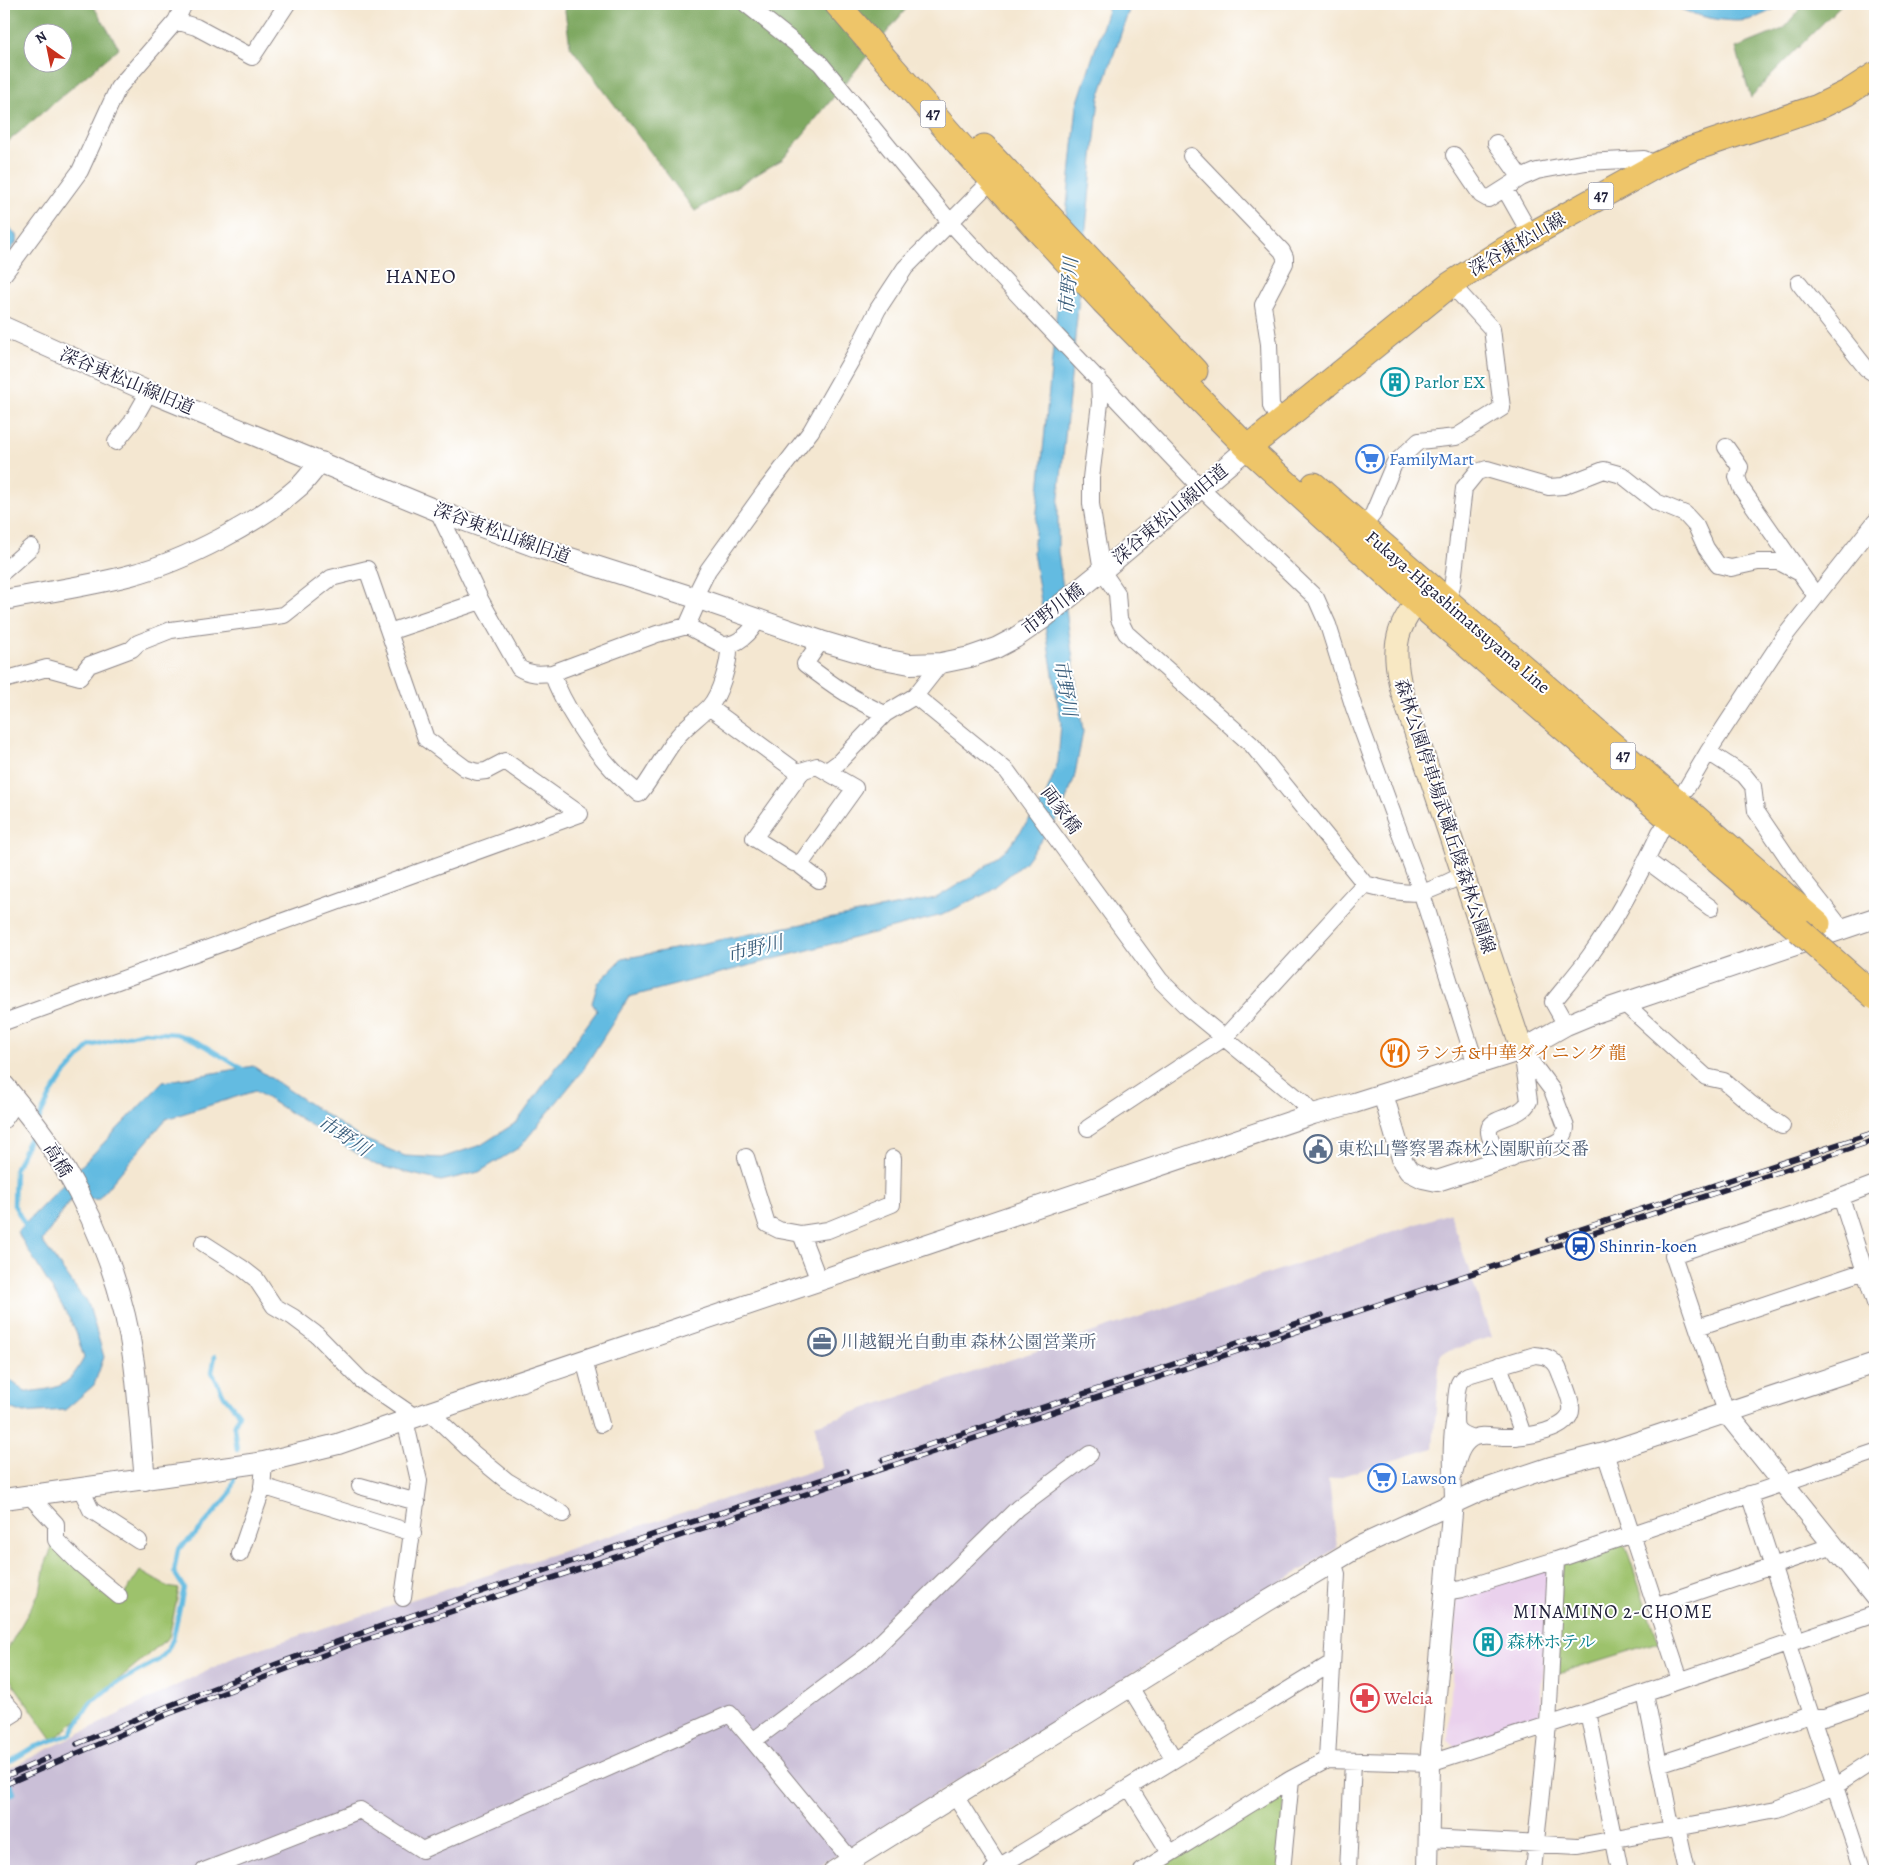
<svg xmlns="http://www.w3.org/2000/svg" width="1879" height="1875" viewBox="0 0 1879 1875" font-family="Alegreya,'Noto Serif JP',serif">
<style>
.built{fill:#ead1ed}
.industrial{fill:#cabfd7}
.green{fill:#9dc26c;stroke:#607254}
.forest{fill:#7ea860;stroke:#50654e;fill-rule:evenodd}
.water{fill:#64bbe1;stroke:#436e8e}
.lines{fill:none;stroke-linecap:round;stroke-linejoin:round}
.stream{stroke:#64bbe1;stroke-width:4.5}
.minor-casing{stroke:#8b8486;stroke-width:18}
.tertiary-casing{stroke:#8b8486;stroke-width:22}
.secondary-casing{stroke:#8b8486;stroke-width:24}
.primary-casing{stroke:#8b8486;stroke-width:27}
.minor{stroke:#fff;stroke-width:16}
.tertiary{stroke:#fff;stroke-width:20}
.secondary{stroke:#f8e8c3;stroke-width:22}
.primary{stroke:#eec569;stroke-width:25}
.rail-casing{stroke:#22223b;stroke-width:5.5}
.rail{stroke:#fff;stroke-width:4;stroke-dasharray:11;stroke-linecap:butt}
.primary-bridge-casing{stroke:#8b8486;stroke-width:27;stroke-linecap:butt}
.primary-bridge{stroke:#eec569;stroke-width:25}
.labels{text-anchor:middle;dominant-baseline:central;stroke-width:4;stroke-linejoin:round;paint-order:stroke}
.shield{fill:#fff;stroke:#646476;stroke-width:1}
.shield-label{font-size:16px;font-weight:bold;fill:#22223b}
.street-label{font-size:18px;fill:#22223b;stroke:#fff}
.culture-label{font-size:18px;fill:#0d838f;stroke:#fff;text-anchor:start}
.shop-label{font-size:18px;fill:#366cbe;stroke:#fff;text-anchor:start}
.food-label{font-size:18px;fill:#c56008;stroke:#fff;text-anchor:start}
.service-label{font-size:18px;fill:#4e5e75;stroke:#fff;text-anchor:start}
.transit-label{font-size:18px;fill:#164399;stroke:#fff;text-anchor:start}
.health-label{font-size:18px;fill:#be3a42;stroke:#fff;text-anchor:start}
.water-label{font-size:19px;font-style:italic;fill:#3c5f7d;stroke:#fff}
.neighbourhood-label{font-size:19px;letter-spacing:1px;fill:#22223b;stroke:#fff}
.quarter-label{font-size:20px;letter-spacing:1px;fill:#22223b;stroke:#fff}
</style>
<rect width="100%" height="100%" fill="#fff"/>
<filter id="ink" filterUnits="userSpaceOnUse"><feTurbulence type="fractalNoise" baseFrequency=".02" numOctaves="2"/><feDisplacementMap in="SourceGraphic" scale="10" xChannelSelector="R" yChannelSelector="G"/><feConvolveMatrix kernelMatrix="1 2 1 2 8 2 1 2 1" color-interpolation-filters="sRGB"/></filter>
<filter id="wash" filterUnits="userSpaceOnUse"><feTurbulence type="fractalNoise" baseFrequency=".0096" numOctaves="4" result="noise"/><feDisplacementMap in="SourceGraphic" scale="20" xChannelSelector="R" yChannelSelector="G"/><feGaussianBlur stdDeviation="1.12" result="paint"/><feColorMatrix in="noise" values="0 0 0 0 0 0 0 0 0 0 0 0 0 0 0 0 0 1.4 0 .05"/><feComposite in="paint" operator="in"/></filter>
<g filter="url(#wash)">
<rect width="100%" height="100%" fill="#f4e7d1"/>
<path class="built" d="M 1545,1568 L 1549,1572 L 1539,1722 L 1456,1747 L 1448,1740 L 1457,1600 L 1460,1596 Z"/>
<path class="industrial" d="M 1450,1213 L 1491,1337 L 1440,1354 L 1433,1448 L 1329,1480 L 1337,1548 L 810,1871 L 4,1871 L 4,1771 L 236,1656 L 821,1468 L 815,1425 Z"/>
<path class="green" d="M 1621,1543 L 1626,1547 L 1658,1642 L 1552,1675 L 1563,1562 Z
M 53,1545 L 120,1601 L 140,1571 L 168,1587 L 179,1589 L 169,1637 L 100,1695 L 82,1716 L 53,1740 L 4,1671 L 4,1655 L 40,1592 L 45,1565 Z
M 1276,1793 L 1285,1798 L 1280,1871 L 1150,1871 Z"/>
<path class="forest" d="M 4,4 L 92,4 L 119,48 L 4,145 ZM 32,32 L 62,32 L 62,62 L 32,62 Z
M 564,4 L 910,4 L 783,159 L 695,211 L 570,46 Z
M 1804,4 L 1842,4 L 1771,75 L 1751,98 L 1736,48 L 1783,29 Z"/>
<path class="water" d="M 1110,4 L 1131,4 L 1099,98 L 1058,507 L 1058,552 L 1083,732 L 1074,779 L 1060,815 L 1024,863 L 987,893 L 942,915 L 629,997 L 582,1071 L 520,1147 L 479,1172 L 441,1181 L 376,1165 L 255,1091 L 166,1119 L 98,1199 L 70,1201 L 42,1241 L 89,1306 L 104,1357 L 94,1385 L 65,1410 L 23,1413 L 4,1406 L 4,1375 L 25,1392 C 59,1388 67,1389 84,1358 L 75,1329 L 60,1302 L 17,1232 L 163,1082 L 253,1066 L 359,1137 L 405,1156 L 441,1158 L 481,1145 L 517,1122 L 597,1011 L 592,1003 L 598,983 L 622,959 L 936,898 L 974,875 L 1008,848 L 1044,800 L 1058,762 L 1061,723 L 1033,552 L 1077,105 Z
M 1673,4 L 1785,4 C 1774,9 1763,15 1752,19 C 1734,25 1687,16 1673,4 Z
M 4,220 L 16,235 L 17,241 L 4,261 Z"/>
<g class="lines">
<path class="stream" d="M 39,1119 L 50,1096 L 64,1075 L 90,1046 L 144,1032 L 177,1034 L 198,1042 L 246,1071
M 27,1228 L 14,1205 L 15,1170 L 33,1131
M 215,1356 L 212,1372 L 224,1396 L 239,1414 L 234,1427 L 237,1450
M 4,1765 L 34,1747 L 71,1734 L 91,1702 L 115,1684 L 159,1660 L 167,1651 L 173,1639 L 184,1588 L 174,1572 L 178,1549 L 195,1535 L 230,1494 L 235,1476
M 4,1768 L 14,1793 L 4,1799"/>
</g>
</g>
<g filter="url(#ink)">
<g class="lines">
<defs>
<path id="minor" d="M 746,4 L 820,63 L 950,222 L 1032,310 L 1201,488 L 1316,598 L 1328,625 L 1354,708 L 1421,891 L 1476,1065
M 176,21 L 196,27 L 252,57 L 287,4
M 1496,143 L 1521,178
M 1454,155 L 1481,195 L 1488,199 L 1521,178 L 1537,171 L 1586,162 L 1644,159 L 1657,165
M 1191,156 L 1282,251 L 1285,257 L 1285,263 L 1263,305 L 1269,344 L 1271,406 L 1280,422
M 1505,189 L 1531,235
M 4,274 L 80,171 L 118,88 L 176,21 L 184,4
M 1799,283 L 1866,368 L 1875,374
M 1099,379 L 1100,403 L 1091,478 L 1091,504 L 1102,571 L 1117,593 L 1119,619 L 1126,633 L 1252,745 L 1365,884 C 1384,889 1407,896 1427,891 C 1439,887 1452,880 1463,875
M 116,442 L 132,422 L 149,392
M 1726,447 L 1740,467 L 1737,477 L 1741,488 L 1816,596
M 438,511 L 481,601 L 519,668 C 530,675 540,674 552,673 L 657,634 L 687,626 L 723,645 C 737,646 752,632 757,620
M 1362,528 L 1373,514 L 1394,464 L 1419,441 L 1456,437 L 1502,408 L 1492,329 L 1451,284
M 4,571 L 31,547
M 694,598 L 708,570 L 765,491 L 811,431 L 856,352 L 878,309 L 905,268 L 992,180
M 1448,603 L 1453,581 L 1464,488 L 1477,472 L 1487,469 L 1549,487 L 1563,486 L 1604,470 L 1622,475 L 1656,502 L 1685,514 L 1696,526 L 1706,548 L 1718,565 L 1731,568 L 1758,562 L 1779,562 L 1800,573
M 687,626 L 699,599
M 389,632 L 481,601
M 821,641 L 805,664 C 831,684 855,701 885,714 L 915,696 L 1007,771 L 1160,980 L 1188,1008 L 1301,1101 L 1313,1114
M 552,673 C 562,703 591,747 613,770 C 621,779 630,786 639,794 C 654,776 663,754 678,736 C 687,725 699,717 709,707 C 720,695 730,662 729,646
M 4,680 L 47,668 L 80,677 L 89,665 L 132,649 L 138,643 L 171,630 L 284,615 L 331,578 L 367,569 L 426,739 L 465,768 L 477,772 L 486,771 L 505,761 L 580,814 L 4,1022
M 915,696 L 941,663
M 709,707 L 800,774
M 1708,752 L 1744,775 L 1753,786 L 1756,811 L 1798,873 L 1842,929
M 817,766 L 855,788 L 804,859 L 799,863 L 794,863 L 754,838 L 800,774 L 804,770 Z
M 827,771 L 838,763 L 885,714
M 1686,789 L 1708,752 L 1784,637 L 1875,522
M 1646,860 L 1711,908
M 799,863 L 802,867 L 819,880
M 1624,1003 L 1706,1077 L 1724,1081 L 1751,1104 L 1782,1126
M 1566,1025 L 1553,1002 C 1565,987 1578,972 1589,957 C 1617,918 1640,875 1660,832
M 1522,1050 L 1552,1090 L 1566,1127 C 1566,1131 1565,1134 1562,1138 C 1554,1147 1523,1153 1511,1157 L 1495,1149 C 1493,1143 1488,1136 1489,1130 C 1490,1116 1521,1119 1529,1101 Z
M 4,1120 L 17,1101
M 1088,1128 L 1224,1038 L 1365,884
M 746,1157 L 767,1224 L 779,1230 L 801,1234 L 819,1281
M 1841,1197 L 1875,1303
M 801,1234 L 828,1230 L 892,1204 L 893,1158
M 203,1243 L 242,1268 L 256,1279 L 274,1306 L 293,1317 L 317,1335 L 361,1380 L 415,1417
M 1698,1327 L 1865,1271
M 584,1360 L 601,1424
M 1499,1365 L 1521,1429 L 1517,1437
M 430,1412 L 474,1454 L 507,1481 L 563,1514
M 1726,1412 L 1673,1255 L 1796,1214 L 1875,1184
M 1605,1453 L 1680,1680
M 1453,1477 C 1457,1464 1459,1447 1471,1439 C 1480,1433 1494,1437 1505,1437 C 1522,1438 1575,1431 1571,1406 C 1570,1395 1564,1383 1560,1373 C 1556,1360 1548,1356 1535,1355 L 1468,1375 C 1464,1377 1461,1379 1459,1383 C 1456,1390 1454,1421 1456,1427 C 1459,1434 1467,1436 1473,1438
M 262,1486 L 413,1533
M 360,1486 L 417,1502
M 81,1489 L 91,1510 L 139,1541
M 1749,1494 L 1797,1641
M 29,1495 L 56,1524 L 56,1540 L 79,1563 L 119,1596
M 1453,1502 C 1453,1474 1449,1447 1455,1418
M 240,1554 L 262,1490 L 264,1462
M 1444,1592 L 1462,1589 L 1556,1560 L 1875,1452
M 403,1598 L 419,1481 L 405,1420
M 1655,1606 L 1834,1545
M 1788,1645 L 1863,1871
M 1130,1687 L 1174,1759
M 1645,1693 L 1670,1820 L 1679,1835 L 1687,1871
M 4,1701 L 15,1713 L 4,1720
M 1588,1712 L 1620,1871
M 1327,1760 L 1337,1574 L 1333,1562
M 1659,1764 L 1804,1717 L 1824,1717 L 1875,1700
M 1129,1787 L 1170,1853
M 955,1796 L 1000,1867
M 1429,1838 L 1578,1846 L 1777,1809 L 1835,1786 L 1875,1760
M 851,1860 L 753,1741 L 868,1655 L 1018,1508 L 1090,1454
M 204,1871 L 360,1810 L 422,1850 L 730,1714 L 753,1741
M 992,1871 L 1332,1663
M 1142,1871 L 1291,1779 L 1327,1760 L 1430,1763 L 1588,1712 L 1875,1614
M 1282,1871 L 1291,1779
M 1348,1871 L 1353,1761
M 1533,1871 L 1548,1725 L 1556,1560"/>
<path id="tertiary" d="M 4,327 L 149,392 L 438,511 L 539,548 L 699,599 L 821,641 L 878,658 L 910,664 L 941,663 L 970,657 L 996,648 L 1015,638 L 1044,618 L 1102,571 L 1248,448
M 4,600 C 46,592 89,586 131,575 C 185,561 260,522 301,485 C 308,478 314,469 321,462
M 4,1085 C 18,1102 33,1120 46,1139 C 91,1205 123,1283 134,1363 C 139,1402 141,1441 145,1480
M 1383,1094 L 1403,1162 L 1409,1171 L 1423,1178 L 1437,1181 L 1511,1157
M 1726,1412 L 1875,1597
M 4,1499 L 264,1462 L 338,1444 L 430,1412 L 1313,1114 L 1354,1103 L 1522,1050 L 1566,1025 L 1595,1013 L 1875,918
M 834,1871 L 1266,1602 L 1360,1546 L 1480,1491 L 1551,1467 L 1605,1453 L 1875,1363
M 1428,1871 L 1430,1763 L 1453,1502"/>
<path id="secondary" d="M 1428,588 C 1396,626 1390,643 1402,692 L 1522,1050"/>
<path id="primary" d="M 837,4 L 960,145 L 1103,301 L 1248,448 L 1417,602 L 1799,930
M 984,147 L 1195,371
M 1248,448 L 1451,284 L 1504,250 L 1657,165 L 1689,150 L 1818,107 L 1847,93 L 1875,75
M 1314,485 L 1818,924"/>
</defs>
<use href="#minor" class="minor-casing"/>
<use href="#tertiary" class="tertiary-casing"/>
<use href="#secondary" class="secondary-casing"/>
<use href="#primary" class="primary-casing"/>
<use href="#minor" class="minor"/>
<use href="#tertiary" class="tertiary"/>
<use href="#secondary" class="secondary"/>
<use href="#primary" class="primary"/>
<defs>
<path id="rail" d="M 1548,1240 L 1875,1132
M 883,1460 L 1322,1315
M 77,1744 C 327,1636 589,1557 847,1471
M 4,1777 L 48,1758
M 4,1785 L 168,1714 L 350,1645 L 1875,1140"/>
</defs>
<use href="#rail" class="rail-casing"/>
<use href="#rail" class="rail"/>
<defs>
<path id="primary-bridge" d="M 1799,930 L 1875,997"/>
</defs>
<use href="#primary-bridge" class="primary-bridge-casing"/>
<use href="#primary-bridge" class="primary-bridge"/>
</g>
</g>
<defs>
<symbol id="building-ring" viewBox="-11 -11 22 22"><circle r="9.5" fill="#fff" stroke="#0f9aa8" stroke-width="1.5"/><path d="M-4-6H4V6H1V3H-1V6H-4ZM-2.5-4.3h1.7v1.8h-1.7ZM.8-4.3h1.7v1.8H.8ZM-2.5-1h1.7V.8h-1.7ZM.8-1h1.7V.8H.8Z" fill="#0f9aa8"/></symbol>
<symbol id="supermarket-ring" viewBox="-11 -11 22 22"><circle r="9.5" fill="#fff" stroke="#3f7fe0" stroke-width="1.5"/><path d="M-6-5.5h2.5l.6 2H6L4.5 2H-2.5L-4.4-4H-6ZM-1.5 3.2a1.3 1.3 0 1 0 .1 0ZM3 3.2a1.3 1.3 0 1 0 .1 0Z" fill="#3f7fe0"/></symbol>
<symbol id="restaurant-ring" viewBox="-11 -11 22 22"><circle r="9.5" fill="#fff" stroke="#e8710a" stroke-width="1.5"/><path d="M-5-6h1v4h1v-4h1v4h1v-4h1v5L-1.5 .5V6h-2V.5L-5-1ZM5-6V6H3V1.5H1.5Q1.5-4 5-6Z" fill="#e8710a"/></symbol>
<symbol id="civic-ring" viewBox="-11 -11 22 22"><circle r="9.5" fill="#fff" stroke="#5c6f8a" stroke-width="1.5"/><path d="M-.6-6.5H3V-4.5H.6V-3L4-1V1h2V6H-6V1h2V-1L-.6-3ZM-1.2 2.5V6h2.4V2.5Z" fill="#5c6f8a"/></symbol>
<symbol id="station-ring" viewBox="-11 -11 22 22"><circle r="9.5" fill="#fff" stroke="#1a4fb4" stroke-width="1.5"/><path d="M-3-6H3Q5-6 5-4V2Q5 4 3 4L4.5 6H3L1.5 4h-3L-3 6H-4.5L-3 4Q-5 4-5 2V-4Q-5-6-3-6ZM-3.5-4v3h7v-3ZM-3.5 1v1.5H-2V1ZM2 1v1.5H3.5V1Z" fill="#1a4fb4"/></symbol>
<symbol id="office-ring" viewBox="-11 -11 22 22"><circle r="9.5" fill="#fff" stroke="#5c6f8a" stroke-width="1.5"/><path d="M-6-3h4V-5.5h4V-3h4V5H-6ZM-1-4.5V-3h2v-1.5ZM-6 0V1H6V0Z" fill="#5c6f8a"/></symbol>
<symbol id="pharmacy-ring" viewBox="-11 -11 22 22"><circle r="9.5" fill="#fff" stroke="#e0444e" stroke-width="1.5"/><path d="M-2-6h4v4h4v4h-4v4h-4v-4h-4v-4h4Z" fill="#e0444e"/></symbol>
</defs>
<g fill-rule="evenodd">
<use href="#building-ring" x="1379" y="366" width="32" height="32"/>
<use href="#supermarket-ring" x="1354" y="443" width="32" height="32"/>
<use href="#restaurant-ring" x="1379" y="1037" width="32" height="32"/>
<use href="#civic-ring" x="1302" y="1133" width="32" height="32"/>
<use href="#station-ring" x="1564" y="1230" width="32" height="32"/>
<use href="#office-ring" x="806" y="1326" width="32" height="32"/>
<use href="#supermarket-ring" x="1366" y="1462" width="32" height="32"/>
<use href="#building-ring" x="1472" y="1626" width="32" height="32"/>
<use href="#pharmacy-ring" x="1349" y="1682" width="32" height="32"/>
</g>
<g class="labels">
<g class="shield">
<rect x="920.5" y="100.5" width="25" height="27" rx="4"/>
<rect x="1588.5" y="182.5" width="25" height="27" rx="4"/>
<rect x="1610.5" y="742.5" width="25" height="27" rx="4"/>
</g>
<g class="shield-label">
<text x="933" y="114">47</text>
<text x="1601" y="196">47</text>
<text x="1623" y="756">47</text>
</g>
<g class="street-label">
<text transform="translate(1517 244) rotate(-30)">深谷東松山線</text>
<text transform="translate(127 381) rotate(23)">深谷東松山線旧道</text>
<text transform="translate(1170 514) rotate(-40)">深谷東松山線旧道</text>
<text transform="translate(502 533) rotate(20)">深谷東松山線旧道</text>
<text transform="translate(1053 609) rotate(-37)">市野川橋</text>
<text transform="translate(1458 612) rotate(41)">Fukaya-Higashimatsuyama Line</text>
<text transform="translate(1061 810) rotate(54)">両家橋</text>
<text transform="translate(1445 816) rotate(72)">森林公園停車場武蔵丘陵森林公園線</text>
<text transform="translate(58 1160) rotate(59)">高橋</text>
</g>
<g class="culture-label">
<text x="1414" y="382">Parlor EX</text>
<text x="1507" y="1642">森林ホテル</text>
</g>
<g class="shop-label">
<text x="1389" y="459">FamilyMart</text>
<text x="1401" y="1478">Lawson</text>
</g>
<g class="food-label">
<text x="1414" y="1053">ランチ&amp;中華ダイニング 龍</text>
</g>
<g class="service-label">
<text x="1337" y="1149">東松山警察署森林公園駅前交番</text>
<text x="841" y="1342">川越観光自動車 森林公園営業所</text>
</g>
<g class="transit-label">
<text x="1599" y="1246">Shinrin-koen</text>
</g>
<g class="health-label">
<text x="1384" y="1698">Welcia</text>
</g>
<g class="water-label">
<text transform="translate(1069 286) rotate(-85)">市野川</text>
<text transform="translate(1065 688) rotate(80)">市野川</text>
<text transform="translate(755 949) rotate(-14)">市野川</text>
<text transform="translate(344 1136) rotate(33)">市野川</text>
</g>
<g class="neighbourhood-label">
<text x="1613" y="1612">MINAMINO 2-CHOME</text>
</g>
<g class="quarter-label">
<text x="421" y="276">HANEO</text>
</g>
</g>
<rect width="1879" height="1875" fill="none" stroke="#fff" stroke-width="20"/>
<g transform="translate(48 48) rotate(327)"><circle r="24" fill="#ffffff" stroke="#a7a7b1"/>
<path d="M0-4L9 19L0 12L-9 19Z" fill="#c8321e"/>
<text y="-8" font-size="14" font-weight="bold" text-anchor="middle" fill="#22223b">N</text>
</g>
</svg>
